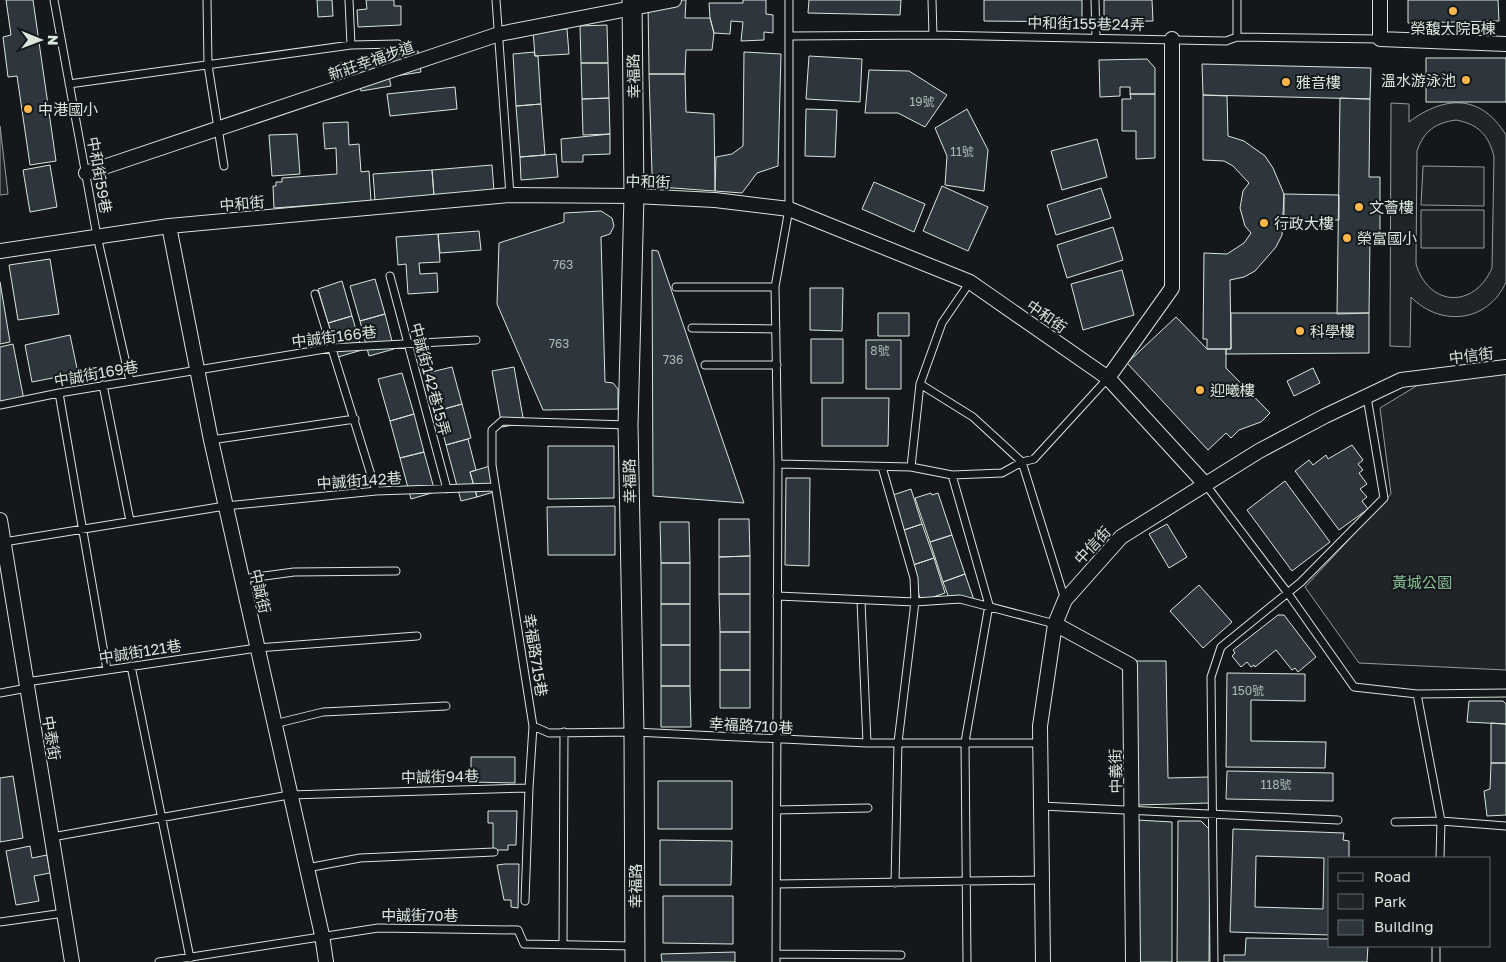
<svg xmlns="http://www.w3.org/2000/svg" width="1506" height="962" viewBox="0 0 1506 962" font-family="'Golos Text','Noto Sans TC',sans-serif">
<style>
.green{fill:#202428;stroke:#939e99;fill-rule:evenodd}
.building{fill:#2c363c;stroke:#d8e6dc;fill-rule:evenodd}
.lines{fill:none;stroke-linecap:round;stroke-linejoin:round}
.lane-casing{stroke:#d8e6dc;stroke-width:9}
.street-casing{stroke:#d8e6dc;stroke-width:16}
.secondary-casing{stroke:#d8e6dc;stroke-width:21}
.lane{stroke:#14181c;stroke-width:7}
.street{stroke:#14181c;stroke-width:14}
.secondary{stroke:#14181c;stroke-width:19}
.poi-dot{fill:#ffb74d;stroke:#14181c;stroke-width:2}
.labels{text-anchor:middle;dominant-baseline:central;stroke-width:4;stroke-linejoin:round;paint-order:stroke}
.number-label{font-size:12px;fill:#adbab4}
.street-label{font-size:15px;fill:#d8e6dc;stroke:#14181c}
.poi-label{font-size:15px;fill:#d8e6dc;stroke:#14181c;text-anchor:start}
.park-label{font-size:15px;fill:#8ac095;stroke:#14181c}
</style>
<rect width="100%" height="100%" fill="#14181c"/>
<path class="green" d="M 1391,103 L 1409,104 L 1409,122 C 1445,95 1481,94 1506,135 L 1506,282 C 1488,323 1440,327 1411,297 L 1410,347 L 1390,346 ZM 1456,120 C 1478,124 1489,135 1494,157 L 1492,268 C 1474,309 1429,307 1416,264 L 1417,151 C 1424,131 1435,123 1456,120 Z
M 0,126 L 8,194 L 0,195 Z
M 1423,166 L 1484,167 L 1484,206 L 1421,205 Z
M 1421,210 L 1484,210 L 1484,248 L 1421,248 Z
M 1506,373 L 1506,670 L 1359,663 L 1305,587 L 1391,494 L 1380,408 L 1418,385 Z"/>
<path class="building" d="M 6,0 L 33,0 L 56,161 L 30,165 L 17,76 L 8,77 L 3,37 L 11,35 Z
M 317,0 L 332,0 L 333,16 L 318,17 Z
M 366,0 L 394,0 L 394,6 L 401,6 L 401,25 L 358,27 L 357,10 L 367,9 Z
M 648,0 L 686,0 L 685,18 L 710,18 L 714,33 L 712,50 L 686,50 L 685,74 L 649,74 Z
M 743,0 L 766,0 L 766,14 L 773,15 L 773,33 L 764,32 L 764,40 L 741,41 L 743,22 L 731,21 L 730,34 L 714,33 L 710,18 L 709,3 L 743,3 Z
M 809,0 L 901,0 L 900,15 L 808,13 Z
M 984,0 L 1082,0 L 1082,22 L 984,21 Z
M 1104,0 L 1152,0 L 1153,21 L 1104,22 Z
M 1408,0 L 1498,0 L 1499,21 L 1408,23 Z
M 607,25 L 608,63 L 581,63 L 580,26 Z
M 567,29 L 569,54 L 535,56 L 533,31 Z
M 418,51 L 421,72 L 389,77 L 391,86 L 361,91 L 359,82 L 344,85 L 340,63 Z
M 534,52 L 535,56 L 538,56 L 541,104 L 516,106 L 513,54 Z
M 744,52 L 781,54 L 778,166 L 757,173 L 742,193 L 715,191 L 716,157 L 732,154 L 743,146 Z
M 809,56 L 862,59 L 860,102 L 806,99 Z
M 1426,58 L 1506,58 L 1506,102 L 1426,102 Z
M 1147,59 L 1155,68 L 1155,94 L 1130,94 L 1130,87 L 1120,87 L 1120,96 L 1100,97 L 1099,60 Z
M 581,63 L 608,63 L 609,98 L 582,99 Z
M 1202,64 L 1371,68 L 1370,99 L 1203,95 Z
M 869,70 L 909,71 L 947,95 L 925,127 L 898,113 L 865,113 Z
M 649,74 L 685,74 L 686,112 L 714,114 L 715,191 L 659,187 L 652,173 Z
M 455,87 L 457,109 L 390,116 L 387,94 Z
M 1130,94 L 1155,94 L 1155,158 L 1136,159 L 1136,131 L 1122,131 L 1122,99 L 1131,99 Z
M 1203,95 L 1227,96 L 1228,136 L 1244,141 L 1265,156 L 1273,168 L 1284,194 L 1282,235 L 1276,247 L 1255,271 L 1244,277 L 1230,280 L 1231,349 L 1207,349 L 1207,339 L 1203,339 L 1204,253 L 1227,254 L 1244,243 L 1251,233 L 1245,226 L 1240,208 L 1243,191 L 1249,183 L 1233,166 L 1224,161 L 1203,160 Z
M 609,98 L 610,134 L 583,135 L 582,99 Z
M 1340,98 L 1370,99 L 1369,177 L 1380,177 L 1380,241 L 1370,241 L 1369,313 L 1337,314 Z
M 541,104 L 545,155 L 520,157 L 516,106 Z
M 806,109 L 837,110 L 835,157 L 805,156 Z
M 967,109 L 988,150 L 984,191 L 945,185 L 947,156 L 935,128 Z
M 348,122 L 349,145 L 359,144 L 361,172 L 369,171 L 371,201 L 274,208 L 273,186 L 276,186 L 276,182 L 282,182 L 282,178 L 337,174 L 336,148 L 325,149 L 323,123 Z
M 297,134 L 300,174 L 272,176 L 269,135 Z
M 610,134 L 610,154 L 583,155 L 583,162 L 562,162 L 561,139 Z
M 1097,139 L 1107,177 L 1062,190 L 1051,151 Z
M 556,154 L 558,177 L 521,180 L 520,157 Z
M 50,165 L 57,207 L 30,212 L 23,170 Z
M 492,165 L 494,191 L 434,196 L 432,170 Z
M 432,170 L 434,196 L 375,200 L 373,174 Z
M 874,182 L 925,204 L 914,232 L 862,209 Z
M 942,186 L 988,207 L 968,251 L 923,231 Z
M 1101,188 L 1111,218 L 1056,235 L 1047,205 Z
M 1284,194 L 1339,195 L 1339,220 L 1284,219 Z
M 601,211 L 612,218 L 614,226 L 610,234 L 601,237 L 605,382 L 613,383 L 618,389 L 618,409 L 543,410 L 497,304 L 499,243 L 564,222 L 564,213 Z
M 1113,227 L 1123,260 L 1067,278 L 1057,245 Z
M 479,231 L 481,250 L 440,253 L 438,234 Z
M 438,234 L 440,262 L 419,263 L 420,274 L 437,273 L 438,292 L 408,294 L 406,264 L 398,265 L 396,237 Z
M 652,250 L 658,251 L 744,503 L 653,496 Z
M 50,259 L 59,314 L 18,320 L 9,265 Z
M 1122,270 L 1134,315 L 1083,330 L 1071,284 Z
M 375,279 L 385,314 L 360,321 L 350,286 Z
M 342,281 L 352,316 L 328,323 L 318,289 Z
M 0,282 L 10,342 L 0,344 Z
M 810,288 L 843,288 L 842,331 L 810,330 Z
M 878,313 L 909,313 L 909,336 L 878,336 Z
M 1231,313 L 1369,313 L 1369,353 L 1226,354 L 1226,349 L 1231,349 Z
M 385,314 L 394,349 L 369,356 L 360,321 Z
M 352,316 L 362,350 L 338,357 L 328,323 Z
M 1176,317 L 1207,349 L 1226,349 L 1226,368 L 1270,413 L 1261,422 L 1239,430 L 1231,438 L 1226,433 L 1208,450 L 1127,363 Z
M 70,335 L 78,373 L 32,382 L 25,345 Z
M 811,339 L 843,339 L 843,383 L 811,383 Z
M 866,340 L 901,340 L 901,389 L 866,389 Z
M 13,344 L 24,400 L 0,406 L 0,347 Z
M 452,367 L 462,404 L 437,411 L 427,373 Z
M 514,367 L 524,423 L 502,427 L 492,371 Z
M 1313,368 L 1320,383 L 1294,396 L 1287,381 Z
M 402,373 L 414,414 L 390,421 L 378,379 Z
M 822,398 L 889,398 L 888,446 L 822,446 Z
M 462,404 L 471,438 L 446,445 L 437,411 Z
M 414,414 L 424,452 L 400,458 L 390,421 Z
M 468,439 L 476,470 L 470,472 L 477,497 L 461,501 L 446,445 Z
M 1352,445 L 1363,460 L 1358,464 L 1363,470 L 1359,473 L 1367,484 L 1360,489 L 1367,497 L 1362,501 L 1368,509 L 1339,530 L 1295,471 L 1309,460 L 1313,465 L 1326,455 L 1328,459 Z
M 548,446 L 614,446 L 614,498 L 548,499 Z
M 424,452 L 435,492 L 411,499 L 400,458 Z
M 490,466 L 497,491 L 477,497 L 470,472 Z
M 786,478 L 810,478 L 809,566 L 785,565 Z
M 1285,481 L 1330,542 L 1292,571 L 1247,510 Z
M 911,489 L 922,524 L 898,532 L 887,497 Z
M 931,493 L 932,495 L 938,493 L 952,535 L 930,542 L 915,498 Z
M 615,506 L 615,555 L 548,555 L 547,507 Z
M 719,519 L 749,519 L 750,556 L 719,557 Z
M 660,522 L 689,522 L 690,563 L 661,563 Z
M 922,524 L 934,558 L 910,566 L 898,532 Z
M 1167,524 L 1187,557 L 1169,568 L 1149,534 Z
M 952,535 L 965,574 L 943,582 L 930,542 Z
M 750,556 L 750,594 L 719,594 L 719,557 Z
M 934,558 L 945,593 L 921,601 L 910,566 Z
M 661,563 L 690,563 L 690,604 L 661,604 Z
M 965,574 L 974,600 L 962,604 L 961,601 L 949,598 L 943,582 Z
M 1199,585 L 1232,622 L 1203,648 L 1170,611 Z
M 719,594 L 750,594 L 750,632 L 720,632 Z
M 661,604 L 690,604 L 690,645 L 661,645 Z
M 1278,615 L 1284,615 L 1316,657 L 1298,672 L 1295,668 L 1292,670 L 1276,650 L 1255,667 L 1254,665 L 1251,667 L 1247,662 L 1241,667 L 1232,656 L 1235,653 L 1233,650 Z
M 720,632 L 750,632 L 750,670 L 720,670 Z
M 661,645 L 690,645 L 690,686 L 661,686 Z
M 1136,661 L 1166,661 L 1168,778 L 1209,777 L 1209,803 L 1138,805 Z
M 720,670 L 750,670 L 750,708 L 720,708 Z
M 1227,673 L 1305,674 L 1305,701 L 1251,700 L 1251,741 L 1326,742 L 1325,768 L 1226,767 Z
M 661,686 L 690,686 L 691,727 L 661,727 Z
M 1469,701 L 1503,701 L 1506,704 L 1506,724 L 1467,722 Z
M 1491,723 L 1506,724 L 1506,763 L 1491,763 Z
M 471,757 L 515,757 L 515,783 L 471,782 Z
M 1491,763 L 1506,763 L 1506,815 L 1487,816 L 1484,791 L 1490,789 Z
M 1227,771 L 1333,773 L 1333,801 L 1226,799 Z
M 13,776 L 23,838 L 0,842 L 0,778 Z
M 658,781 L 732,781 L 732,829 L 658,829 Z
M 488,811 L 517,811 L 516,845 L 508,845 L 508,850 L 493,850 L 493,823 L 488,823 Z
M 1137,820 L 1172,822 L 1172,962 L 1137,962 Z
M 1178,821 L 1201,821 L 1210,830 L 1209,962 L 1177,962 Z
M 1233,829 L 1344,833 L 1343,840 L 1349,841 L 1349,858 L 1330,858 L 1330,935 L 1230,932 ZM 1256,856 L 1324,858 L 1323,909 L 1255,907 Z
M 660,840 L 732,841 L 731,885 L 660,885 Z
M 30,846 L 32,858 L 47,855 L 50,873 L 34,876 L 39,901 L 16,905 L 6,851 Z
M 505,864 L 519,864 L 518,908 L 511,907 L 511,900 L 504,900 L 497,865 Z
M 663,896 L 733,896 L 733,944 L 663,943 Z
M 1246,938 L 1330,939 L 1330,946 L 1368,946 L 1367,962 L 1224,962 L 1224,955 L 1245,955 Z
M 735,952 L 735,962 L 662,962 L 661,954 Z"/>
<g class="lines">
<defs>
<path id="lane" d="M 54,0 L 97,236 L 130,381
M 207,0 L 208,65 L 224,166
M 349,0 L 351,45
M 496,0 L 510,195
M 932,0 L 933,35
M 1095,0 L 1096,37
M 791,36 L 933,35 L 1226,41 L 1237,37 L 1380,39
M 1237,37 L 1237,0
M 69,84 L 351,45 L 398,44
M 390,276 L 447,489
M 676,287 L 775,287
M 315,294 L 376,491
M 692,328 L 776,329
M 705,365 L 777,365
M 920,384 L 973,417 L 1022,462 L 1065,600
M 103,385 L 130,521
M 59,393 L 107,670
M 0,405 L 59,393 L 331,348 L 476,340
M 628,425 L 502,421 L 492,430 L 492,465 L 533,726 L 549,733 L 634,732 L 867,743 L 1040,743
M 211,440 L 355,419
M 778,464 L 911,467 L 952,475 L 1002,473 L 1022,462 L 1034,459 L 1108,378
M 882,467 L 914,578 L 915,602 L 898,742 L 895,883
M 911,467 L 920,384 L 942,323 L 970,282
M 952,475 L 989,605 L 965,742 L 967,962
M 1206,485 L 1287,592 L 1354,687 L 1417,694 L 1506,693
M 4,542 L 225,506 L 376,491 L 495,487
M 242,579 L 294,572 L 396,571
M 777,596 L 915,602 L 960,599 L 1055,624
M 861,601 L 867,743
M 131,666 L 190,958
M 26,682 L 257,648 L 417,636
M 0,693 L 27,688
M 1417,694 L 1441,821 L 1440,858
M 274,724 L 323,712 L 446,706
M 1041,806 L 1338,820
M 777,810 L 868,808
M 1395,822 L 1441,821 L 1506,826
M 52,837 L 289,795 L 529,788 L 533,726
M 307,868 L 360,858 L 494,852
M 777,884 L 1041,880
M 525,901 L 529,788
M 0,922 L 64,913
M 563,944 L 564,732
M 776,954 L 901,955
M 159,962 L 378,928 L 518,930 L 524,944 L 634,946
M 776,962 L 778,464 L 775,287 L 789,209 L 789,0
M 1214,962 L 1211,677 L 1221,647 L 1301,582 L 1384,498 L 1367,397
M 1436,962 L 1436,946"/>
<path id="street" d="M 1380,0 L 1380,39 L 1506,44
M 86,173 L 499,34 L 674,0
M 169,226 L 211,440 L 322,935 L 326,962
M 0,251 L 169,226 L 510,195 L 634,196 L 715,200 L 789,209 L 970,282 L 1108,378 L 1206,485
M 1108,378 L 1172,288 L 1172,39
M 0,520 L 72,962
M 1055,624 L 1130,665 L 1133,962
M 1043,962 L 1040,726 L 1055,624 L 1065,600 L 1121,537 L 1259,451 L 1325,416 L 1401,380 L 1506,367"/>
<path id="secondary" d="M 632,0 L 634,196 L 628,425 L 634,732 L 635,962"/>
</defs>
<use href="#lane" class="lane-casing"/>
<use href="#street" class="street-casing"/>
<use href="#secondary" class="secondary-casing"/>
<use href="#lane" class="lane"/>
<use href="#street" class="street"/>
<use href="#secondary" class="secondary"/>
</g>
<g class="poi-dot">
<circle cx="1453" cy="11" r="5"/>
<circle cx="1466" cy="80" r="5"/>
<circle cx="1286" cy="82" r="5"/>
<circle cx="28" cy="109" r="5"/>
<circle cx="1359" cy="207" r="5"/>
<circle cx="1264" cy="223" r="5"/>
<circle cx="1347" cy="238" r="5"/>
<circle cx="1300" cy="331" r="5"/>
<circle cx="1200" cy="390" r="5"/>
</g>
<g class="labels">
<g class="number-label">
<text x="922" y="101">19號</text>
<text x="962" y="151">11號</text>
<text x="563" y="264">763</text>
<text x="559" y="343">763</text>
<text x="880" y="350">8號</text>
<text x="673" y="359">736</text>
<text x="1248" y="690">150號</text>
<text x="1276" y="784">118號</text>
</g>
<g class="street-label">
<text transform="translate(1086 23) rotate(1)">中和街155巷24弄</text>
<text transform="translate(371 60) rotate(-19)">新莊幸福步道</text>
<text transform="translate(633 76) rotate(-91)">幸福路</text>
<text transform="translate(100 175) rotate(80)">中和街59巷</text>
<text transform="translate(648 181) rotate(2)">中和街</text>
<text transform="translate(242 203) rotate(-5)">中和街</text>
<text transform="translate(1047 316) rotate(35)">中和街</text>
<text transform="translate(334 336) rotate(-7)">中誠街166巷</text>
<text transform="translate(1471 355) rotate(-7)">中信街</text>
<text transform="translate(96 373) rotate(-10)">中誠街169巷</text>
<text transform="translate(431 379) rotate(75)">中誠街142巷15弄</text>
<text transform="translate(359 480) rotate(-4)">中誠街142巷</text>
<text transform="translate(629 481) rotate(-91)">幸福路</text>
<text transform="translate(1092 545) rotate(-47)">中信街</text>
<text transform="translate(261 591) rotate(77)">中誠街</text>
<text transform="translate(140 651) rotate(-9)">中誠街121巷</text>
<text transform="translate(536 655) rotate(81)">幸福路715巷</text>
<text transform="translate(751 725) rotate(3)">幸福路710巷</text>
<text transform="translate(52 738) rotate(81)">中泰街</text>
<text transform="translate(1115 771) rotate(-91)">中義街</text>
<text transform="translate(440 776) rotate(-1)">中誠街94巷</text>
<text transform="translate(635 886) rotate(-90)">幸福路</text>
<text x="420" y="915">中誠街70巷</text>
</g>
<g class="poi-label">
<text x="1453" y="28" text-anchor="middle">榮馥大院B棟</text>
<text x="1456" y="80" text-anchor="end">溫水游泳池</text>
<text x="1296" y="82">雅音樓</text>
<text x="38" y="109">中港國小</text>
<text x="1369" y="207">文薈樓</text>
<text x="1274" y="223">行政大樓</text>
<text x="1357" y="238">榮富國小</text>
<text x="1310" y="331">科學樓</text>
<text x="1210" y="390">迎曦樓</text>
</g>
<g class="park-label">
<text x="1422" y="582">黃城公園</text>
</g>
</g>
<rect x="1328" y="857" width="162" height="90" fill="#14181c" stroke="#626a69"/>
<rect x="1338" y="873" width="25" height="8" fill="#14181c" stroke="#626a69"/>
<text x="1374" y="882" font-size="15" fill="#d8e6dc">Road</text>
<rect x="1338" y="894" width="25" height="15" fill="#202428" stroke="#626a69"/>
<text x="1374" y="907" font-size="15" fill="#d8e6dc">Park</text>
<rect x="1338" y="920" width="25" height="15" fill="#2c363c" stroke="#626a69"/>
<text x="1374" y="932" font-size="15" fill="#d8e6dc">Building</text>
<g transform="translate(40 40) rotate(91)" stroke="#14181c" stroke-width="4" paint-order="stroke">
<path d="M0-4L9 19L0 12L-9 19Z" fill="#d8e6dc"/>
<text y="-8" font-size="14" font-weight="bold" text-anchor="middle" fill="#d8e6dc">N</text>
</g>
</svg>
